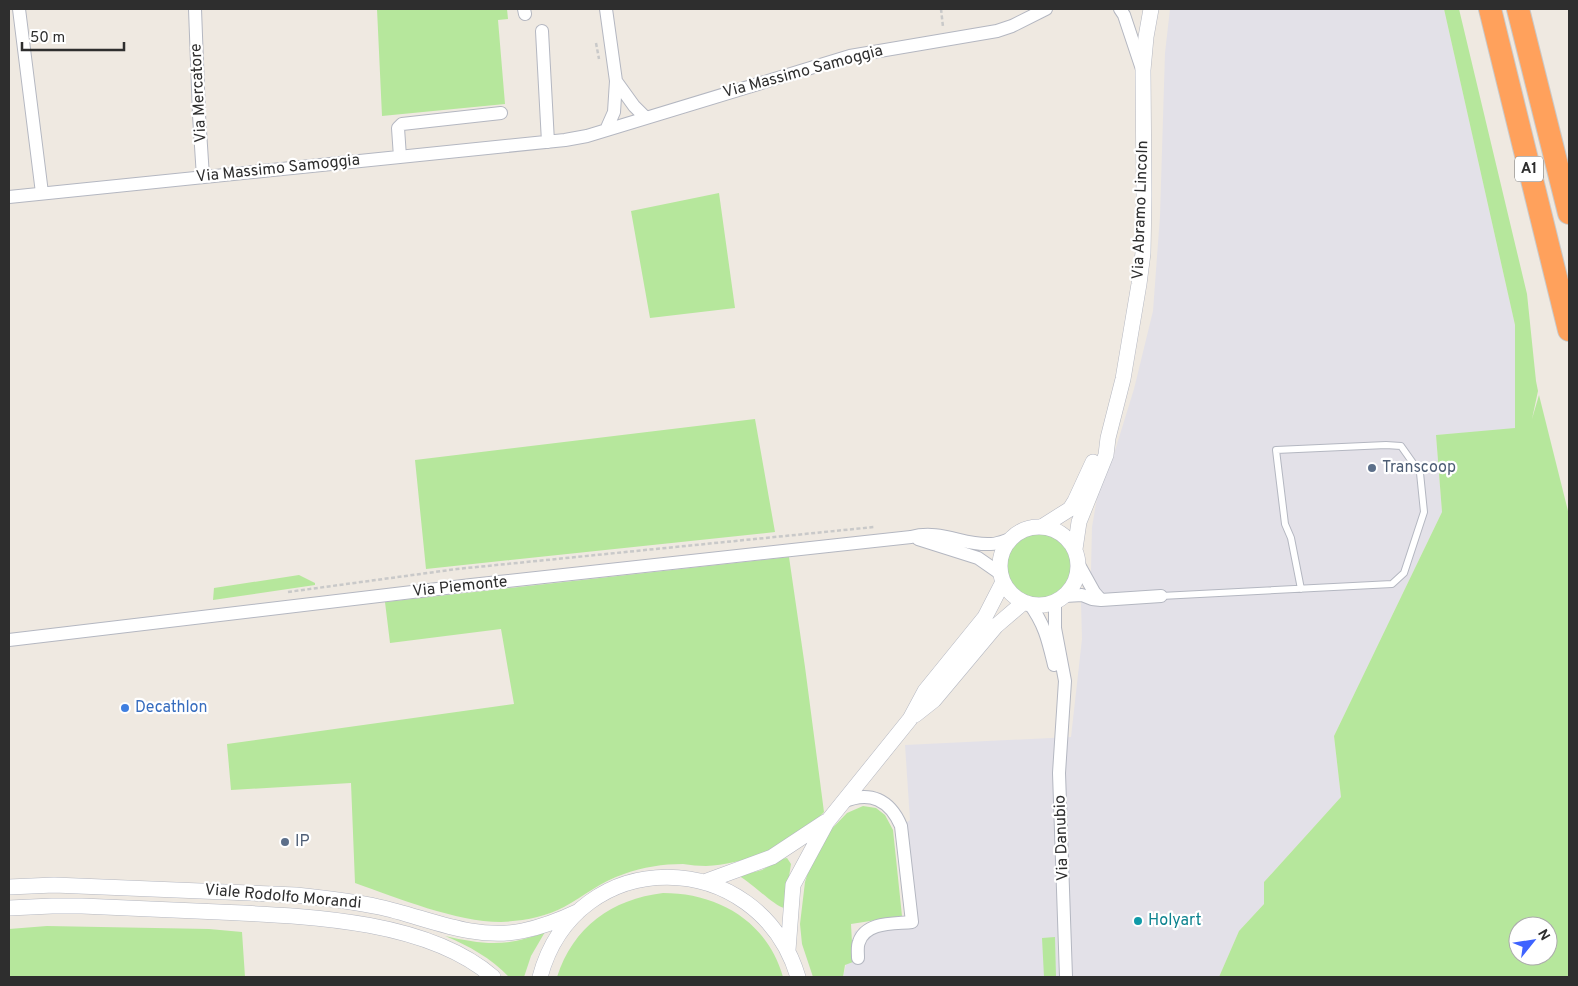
<svg xmlns="http://www.w3.org/2000/svg" width="1578" height="986" viewBox="0 0 1578 986" font-family="Overpass,sans-serif">
<style>
.industrial{fill:#e3e1e8}
.green{fill:#b6e79c;fill-rule:evenodd}
.lines{fill:none;stroke-linecap:round;stroke-linejoin:round}
.service-casing{stroke:#b4b7c1;stroke-width:8}
.minor-casing{stroke:#b4b7c1;stroke-width:14}
.tertiary-casing{stroke:#b4b7c1;stroke-width:16}
.motorway-casing{stroke:#c9c9c9;stroke-width:24}
.path{stroke:#c9c9c9;stroke-width:2.5;stroke-dasharray:4 2.5;stroke-linecap:butt}
.service{stroke:#fff;stroke-width:6}
.minor{stroke:#fff;stroke-width:12}
.tertiary{stroke:#fff;stroke-width:15}
.motorway{stroke:#ffa15c;stroke-width:22}
.service-dot{fill:#5c6f8a;stroke:#fff;stroke-width:2}
.shop-dot{fill:#3f7fe0;stroke:#fff;stroke-width:2}
.culture-dot{fill:#0f9aa8;stroke:#fff;stroke-width:2}
.labels{text-anchor:middle;dominant-baseline:central;stroke-width:4.5;stroke-linejoin:round;paint-order:stroke}
.shield{fill:#fff;stroke:#6d6d6d;stroke-width:1}
.shield-label{font-size:15px;font-weight:bold;fill:#2e2e2e}
.street-label{font-size:16px;fill:#2e2e2e;stroke:#fff}
.service-label{font-size:16px;fill:#4e5e75;stroke:#fff;text-anchor:start}
.shop-label{font-size:16px;fill:#366cbe;stroke:#fff;text-anchor:start}
.culture-label{font-size:16px;fill:#0d838f;stroke:#fff;text-anchor:start}
</style>
<rect width="100%" height="100%" fill="#efe9e1"/>
<path class="industrial" d="M 1170,9 L 1444,9 L 1515,325 L 1515,429 L 1436,435 L 1442,512 L 1334,736 L 1341,797 L 1264,882 L 1264,904 L 1239,931 L 1219,977 L 843,977 L 855,931 L 912,922 L 901,826 L 910,820 L 905,745 L 1071,737 L 1082,639 L 1081,603 L 1084,589 L 1091,570 L 1092,527 L 1097,498 L 1113,457 L 1134,389 L 1153,311 L 1160,216 L 1165,53 Z"/>
<path class="green" d="M 377,9 L 507,9 L 508,19 L 498,20 L 505,104 L 382,116 Z
M 1444,9 L 1459,9 L 1527,294 L 1536,381 L 1538,391 L 1532,419 L 1539,395 L 1569,515 L 1569,977 L 1219,977 L 1239,931 L 1264,904 L 1264,882 L 1341,797 L 1334,736 L 1442,512 L 1436,435 L 1515,428 L 1515,325 ZM 1518,926 L 1548,926 L 1548,956 L 1518,956 Z
M 719,193 L 735,308 L 650,318 L 631,211 Z
M 755,419 L 775,532 L 426,569 L 415,460 Z
M1007 566a32 32 0 1 1 64 0a32 32 0 1 1-64 0Z
M 789,557 L 805,667 L 824,812 C 798,842 746,865 706,866 C 698,866 691,865 683,864 C 663,864 643,867 624,874 C 602,881 584,896 564,907 C 546,917 522,921 501,922 C 456,922 398,898 355,883 L 351,783 L 231,790 L 227,744 L 514,704 L 501,629 L 390,643 L 385,602 Z
M 299,575 L 315,583 L 315,585 L 213,600 L 214,588 Z
M 863,806 L 876,808 L 885,815 L 893,830 L 902,916 L 851,924 L 853,962 L 845,965 L 843,977 L 813,977 L 802,944 L 800,924 L 805,882 L 811,863 L 822,839 L 847,813 Z
M 787,858 L 791,864 L 784,908 C 774,906 752,883 739,876 L 762,870 L 781,859 Z
M 663,893 C 718,893 767,921 783,977 L 557,977 C 573,927 612,899 663,893 Z
M 47,926 L 209,929 L 242,932 L 245,977 L 9,977 L 9,929 Z
M 545,932 L 531,956 L 524,977 L 509,977 C 491,958 469,946 445,936 C 484,945 508,947 545,932 Z
M 1055,937 L 1056,977 L 1044,977 L 1042,938 Z"/>
<g class="lines">
<defs>
<path id="service" d="M 1161,596 L 1392,584 L 1404,573 L 1424,512 L 1420,473 L 1401,446 L 1386,445 L 1276,450 L 1285,524 L 1291,538 L 1301,589"/>
<path id="minor" d="M 19,9 L 42,193
M 195,9 L 199,115 L 203,177
M 524,9 L 525,14
M 1120,9 L 1124,15 L 1142,69
M 542,31 L 548,142
M 616,81 L 634,106 L 646,118
M 606,130 L 614,112 L 616,81 L 606,9
M 400,157 L 398,128 L 402,124 L 501,113
M 9,197 L 565,140 L 587,136 L 850,56 L 997,31 L 1012,26 L 1046,9
M 918,539 L 978,558 L 1001,574
M 1079,565 L 1094,592 L 1101,600
M 1065,596 L 1082,595 L 1092,599 L 1101,600 L 1161,596
M 1055,602 L 1055,628 L 1065,681 L 1059,773 L 1066,977
M 1029,603 C 1045,625 1048,640 1054,665
M 9,640 L 471,585 L 911,537 C 941,529 964,546 991,544 C 998,544 1004,541 1010,539
M 843,802 C 870,790 890,800 901,826 L 912,922 C 895,924 866,921 859,942 C 857,946 858,953 858,958"/>
<path id="tertiary" d="M 1043,526 L 1070,509 L 1075,501 L 1093,462
M1000 566a39 39 0 1 1 78 0a39 39 0 1 1-78 0Z
M 1075,549 L 1079,522 L 1106,455 L 1108,438 L 1123,379 L 1139,284 L 1143,253 L 1144,195 L 1143,70 L 1146,37 L 1151,9
M 915,715 L 934,700 L 996,626 L 1024,602
M 704,882 L 772,857 L 825,822
M 9,887 L 54,885 L 296,895 C 324,898 352,901 379,907 C 426,917 473,941 522,931 C 542,927 560,920 579,911
M 9,908 L 52,906 L 82,906 C 128,908 173,910 219,912 C 304,916 426,919 493,977
M 788,950 L 793,885 L 827,822 L 910,719 L 925,691 L 985,617 L 1003,582
M 540,977 C 576,843 758,845 798,977"/>
<path id="motorway" d="M 1490,9 L 1569,330
M 1518,9 L 1569,213"/>
</defs>
<use href="#service" class="service-casing"/>
<use href="#minor" class="minor-casing"/>
<use href="#tertiary" class="tertiary-casing"/>
<use href="#motorway" class="motorway-casing"/>
<path class="path" d="M 941,9 L 943,27
M 596,43 L 599,59
M 288,592 L 457,569 L 874,527"/>
<use href="#service" class="service"/>
<use href="#minor" class="minor"/>
<use href="#tertiary" class="tertiary"/>
<use href="#motorway" class="motorway"/>
</g>
<g class="service-dot">
<circle cx="1372" cy="468" r="5"/>
<circle cx="285" cy="842" r="5"/>
</g>
<circle class="shop-dot" cx="125" cy="708" r="5"/>
<circle class="culture-dot" cx="1138" cy="921" r="5"/>
<g class="labels">
<rect class="shield" x="1515" y="156.5" width="28" height="25" rx="4"/>
<g class="shield-label">
<text x="1529" y="169">A1</text>
</g>
<g class="street-label">
<text transform="translate(803 72) rotate(-15)">Via Massimo Samoggia</text>
<text transform="translate(199 93) rotate(-93)">Via Mercatore</text>
<text transform="translate(278 169) rotate(-6)">Via Massimo Samoggia</text>
<text transform="translate(1141 210) rotate(-88)">Via Abramo Lincoln</text>
<text transform="translate(460 587) rotate(-6)">Via Piemonte</text>
<text transform="translate(1062 838) rotate(-92)">Via Danubio</text>
<text transform="translate(283 897) rotate(5)">Viale Rodolfo Morandi</text>
</g>
<g class="service-label">
<text x="1382" y="468">Transcoop</text>
<text x="295" y="842">IP</text>
</g>
<g class="shop-label">
<text x="135" y="708">Decathlon</text>
</g>
<g class="culture-label">
<text x="1148" y="921">Holyart</text>
</g>
</g>
<rect width="1578" height="986" fill="none" stroke="#2e2e2e" stroke-width="20"/>
<g transform="translate(1533 941) rotate(60)"><circle r="24" fill="#ffffff" stroke="#ababab"/>
<path d="M0-4L9 19L0 12L-9 19Z" fill="#3e63ff"/>
<text y="-8" font-size="14" font-weight="bold" text-anchor="middle" fill="#2e2e2e">N</text>
</g>
<path d="M22 42v8h102v-8" fill="none" stroke="#2e2e2e" stroke-width="2.5"/>
<text x="30" y="42" font-size="15" fill="#2e2e2e" stroke="#ffffff" stroke-width="4" paint-order="stroke">50 m</text>
</svg>
